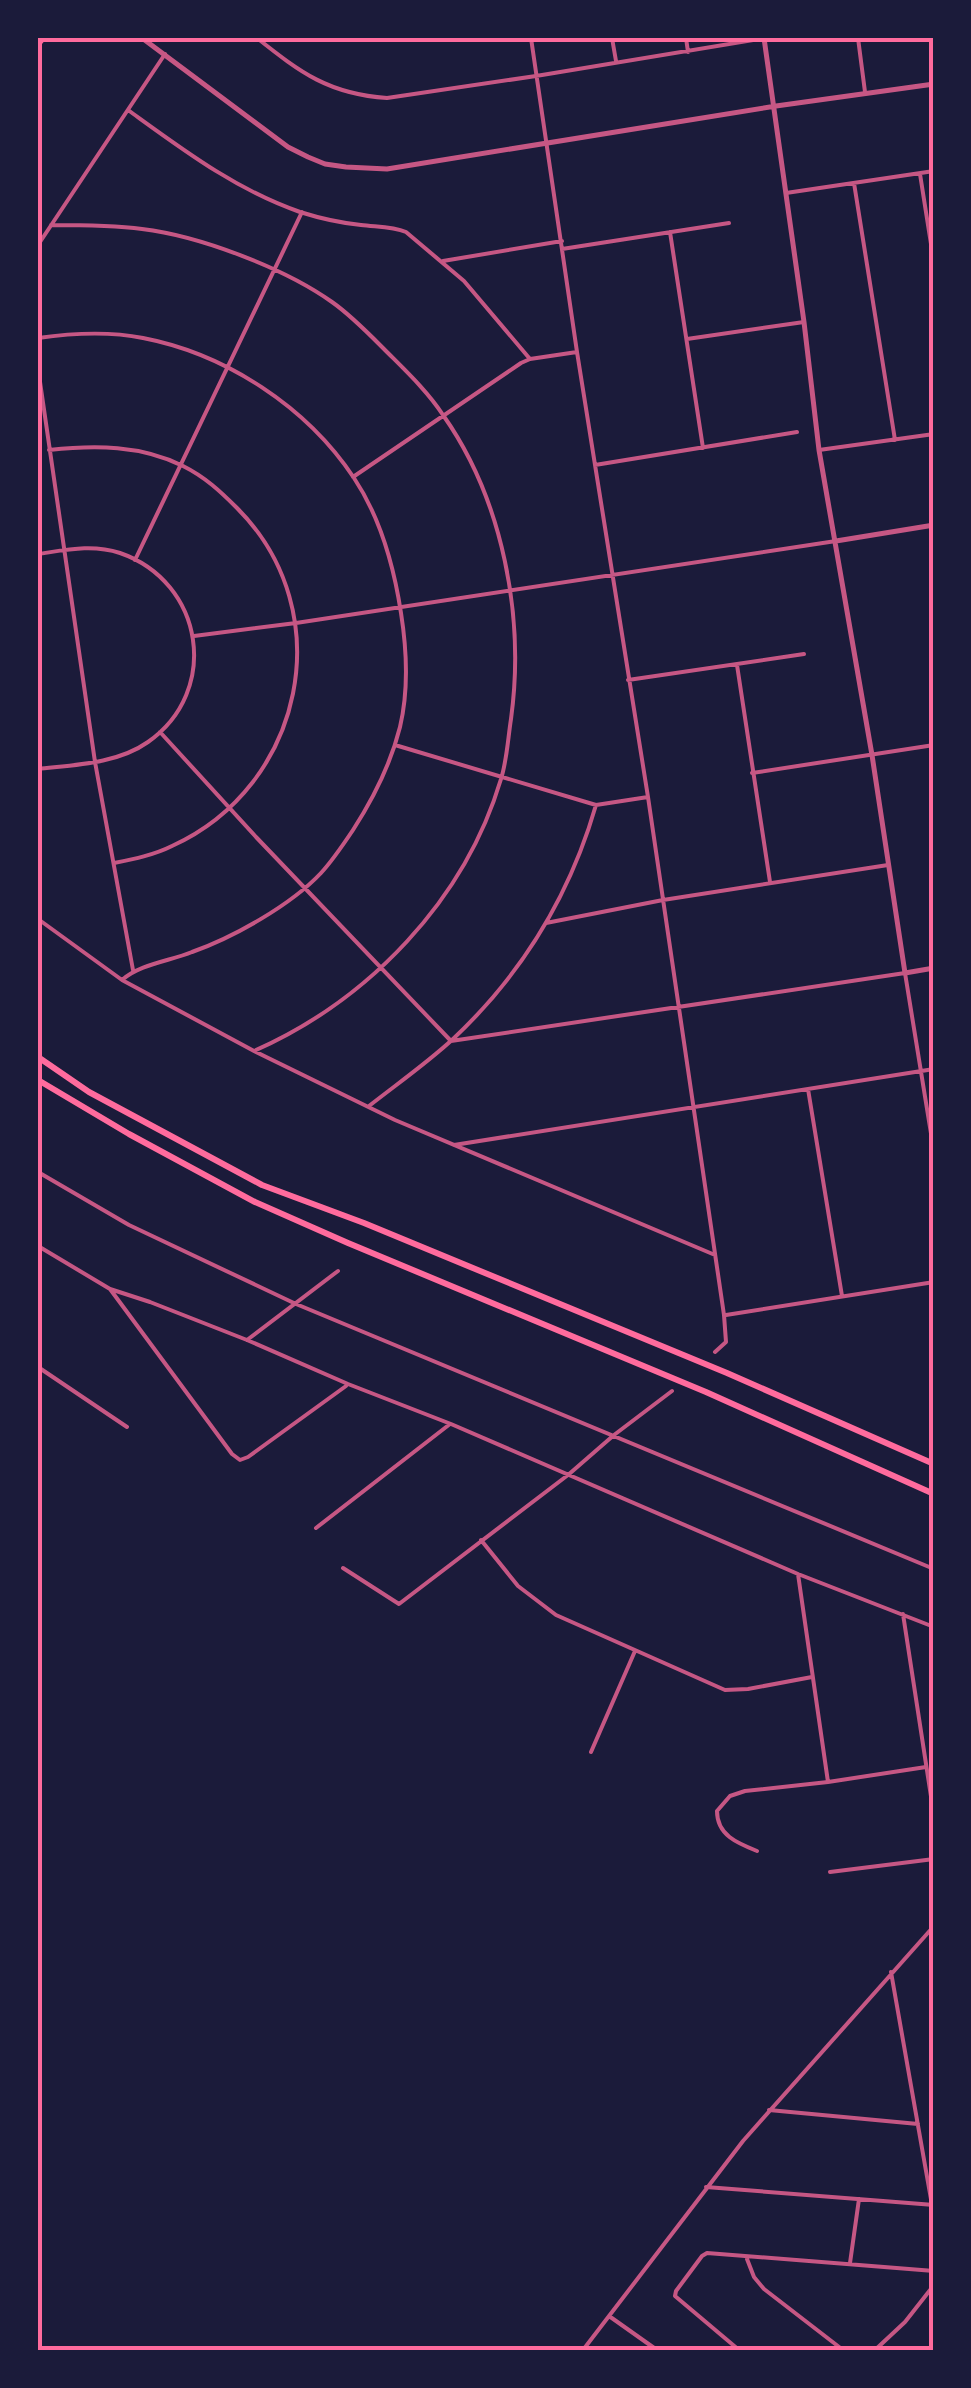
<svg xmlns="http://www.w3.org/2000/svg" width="971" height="2388" viewBox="0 0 971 2388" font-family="'Exo 2',sans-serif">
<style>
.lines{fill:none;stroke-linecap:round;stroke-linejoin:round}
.stream{stroke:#12122b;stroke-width:2.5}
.minor{stroke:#c65784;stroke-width:4}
.tertiary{stroke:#c65784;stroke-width:5}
.primary{stroke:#ff6b9d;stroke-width:6}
.trunk{stroke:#ff6b9d;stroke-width:6}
.neatline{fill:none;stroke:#ff6b9d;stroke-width:4}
</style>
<rect width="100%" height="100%" fill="#1b1b3a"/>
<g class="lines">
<path class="stream" d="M 932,1079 L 934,1079"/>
<path class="minor" d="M 257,38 C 301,73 329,94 387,98 L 536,76 L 765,38
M 531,38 L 577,352 L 648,797 L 724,1315 L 726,1342 L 715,1352
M 612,38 L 616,61
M 686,38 L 688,52
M 858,38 L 865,92
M 128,110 C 182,149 236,190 300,212 C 319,218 341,223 361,225 C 376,227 392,226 406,232 L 464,281 L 530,359
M 920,174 L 934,263
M 854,183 L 895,440
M 786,193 L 934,171
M 51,225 C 82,225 112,225 142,229 C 200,236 284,268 332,302 C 352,316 370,335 388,353 C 407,372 428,392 443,415 C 503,500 525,617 511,719 C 508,738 507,760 501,779 C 465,900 369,1000 254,1051
M 670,232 L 703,448
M 38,245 L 165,54
M 562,249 L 729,223
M 443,261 L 562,241
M 38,338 C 73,333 108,331 143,338 C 226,354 307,407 354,478 C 380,517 394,567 401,613 C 407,651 409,689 400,727 C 391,763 373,799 353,830 C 343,845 333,860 321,873 C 291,905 234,937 192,952 C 170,961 140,964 122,980
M 687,339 L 804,322
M 38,368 L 95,762 L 133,970
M 49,450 C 95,445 141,445 183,466 C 205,477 220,491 237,508 C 341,612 304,786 172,846 C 154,855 134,859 114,863
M 819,450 L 934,434
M 595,465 L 797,432
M 353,477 L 521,363 L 530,359 L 577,352
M 38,554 C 66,550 92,544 120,553 C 204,582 221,691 148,742 C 117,764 73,765 38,769
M 135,560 L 302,212
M 194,636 L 296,623 L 836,541
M 737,665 L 770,882
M 628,680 L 804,654
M 160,732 L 256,837 L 451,1041 L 905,973 L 934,1152
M 395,745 L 596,805 L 648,797
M 752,773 L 934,745
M 38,919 L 122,980 L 254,1051 L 395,1120 L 715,1255
M 546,923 L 663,900 L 888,865
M 808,1089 L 842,1296
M 369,1106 C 397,1084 427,1063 453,1039 C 521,975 570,895 596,805
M 454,1145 L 934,1069
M 38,1172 L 129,1225 L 296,1304 L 934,1569
M 38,1246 L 110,1289 L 150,1302 L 247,1340 L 348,1384 L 451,1424 L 798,1574 L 934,1627
M 110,1289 L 232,1454 L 240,1460 L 248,1457 L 346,1386
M 726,1315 L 934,1282
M 247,1340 L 338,1271
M 38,1367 L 127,1427
M 316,1528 L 450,1424
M 481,1540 L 518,1586 L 556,1615 L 725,1690 L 748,1689 L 812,1677
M 343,1568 L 399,1604 L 568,1475 L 614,1435 L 672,1391
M 798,1574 L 828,1782
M 903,1614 L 934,1816
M 591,1752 L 635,1651
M 757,1851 C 737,1843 717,1835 717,1811 L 730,1796 L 745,1791 L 828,1782 L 926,1767
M 830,1872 L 934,1859
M 891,1972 L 932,2205
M 769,2110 L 918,2124
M 706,2187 L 934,2205
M 747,2259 L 754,2277 L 764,2289 L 843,2350
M 850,2263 L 859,2199
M 609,2316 L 657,2350
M 583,2350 L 743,2141 L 934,1926
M 739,2350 L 675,2296 L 676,2291 L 702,2256 L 707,2253 L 934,2271
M 875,2350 L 905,2322 L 934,2285"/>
<path class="tertiary" d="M 142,38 L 288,147 L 308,157 L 325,164 L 346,167 L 387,169 L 776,106 L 934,84
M 764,38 L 804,322 L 819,450 L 872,755 L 905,973 L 934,968
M 836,541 L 934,525"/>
<path class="primary" d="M 38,44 L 43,38"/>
<path class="trunk" d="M 38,1057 L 89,1092 L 262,1185 L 364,1223 L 727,1373 L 934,1464
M 38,1080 L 129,1134 L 255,1202 L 348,1243 L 706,1392 L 934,1494"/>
</g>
<rect width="971" height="2388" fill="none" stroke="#1b1b3a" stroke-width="80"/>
<rect x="40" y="40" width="891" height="2308" class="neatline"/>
</svg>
